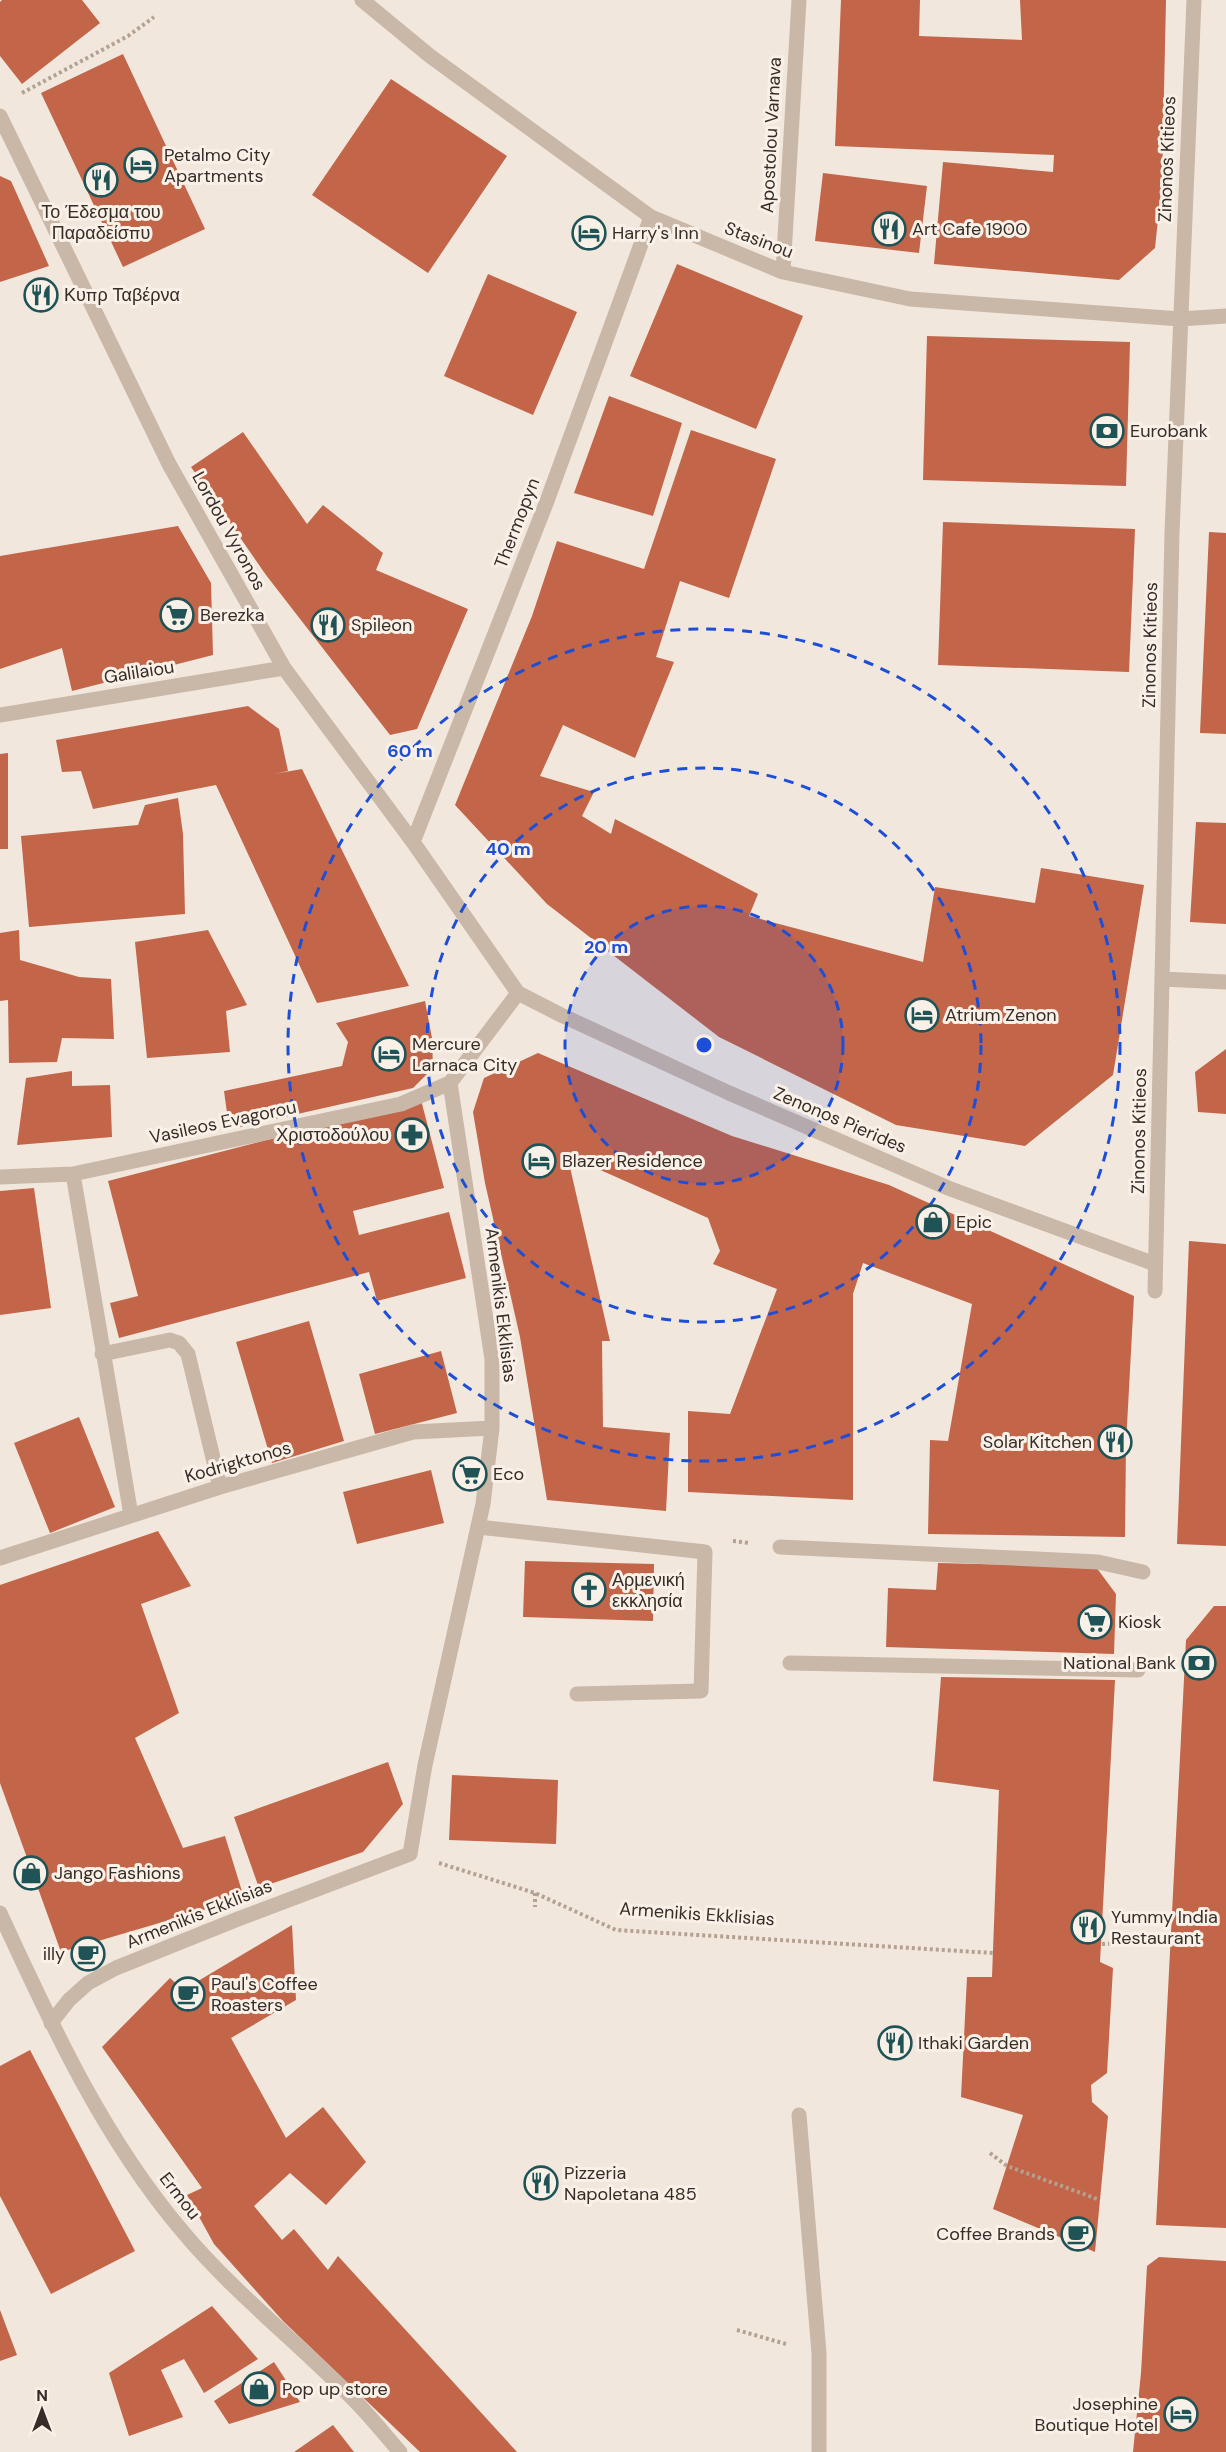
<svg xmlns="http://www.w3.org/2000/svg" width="1226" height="2452" viewBox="0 0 1226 2452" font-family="'DM Sans',sans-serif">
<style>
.building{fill:#c26549}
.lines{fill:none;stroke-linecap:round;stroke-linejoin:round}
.path{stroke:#b4a192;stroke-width:4;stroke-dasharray:3 3;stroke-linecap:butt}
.minor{stroke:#c9b7a8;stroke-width:15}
.ring{fill:none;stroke:#1d4ed8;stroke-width:3;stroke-dasharray:10 8}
.labels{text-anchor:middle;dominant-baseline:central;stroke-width:6;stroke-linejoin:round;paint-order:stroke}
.street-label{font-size:18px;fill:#362c28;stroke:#f9f1e8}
.poi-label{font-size:18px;fill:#362c28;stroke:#f9f1e8;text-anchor:start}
.centre{fill:#1d4ed8;stroke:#f9f1e8;stroke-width:3}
.ring-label{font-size:18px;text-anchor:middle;font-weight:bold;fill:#1d4ed8;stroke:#f9f1e8;stroke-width:6;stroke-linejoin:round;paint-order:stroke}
</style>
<rect width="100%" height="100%" fill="#f1e7dc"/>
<path class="building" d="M 2,0 L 82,0 L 100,23 L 22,84 L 0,56 L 0,2 Z
M 841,0 L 920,0 L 919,36 L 1022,40 L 1020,0 L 1166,0 L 1162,181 L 1155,248 L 1119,280 L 934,264 L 943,162 L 1053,172 L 1054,155 L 835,146 Z
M 123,54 L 205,229 L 123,267 L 41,93 Z
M 391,79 L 507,156 L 428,273 L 312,195 Z
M 823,173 L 927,186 L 919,253 L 815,241 Z
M 0,176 L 11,181 L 49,266 L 0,282 Z
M 677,264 L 803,316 L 756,429 L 630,376 Z
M 488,274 L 577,312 L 533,415 L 444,376 Z
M 927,336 L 1130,342 L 1126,486 L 923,480 Z
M 609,396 L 682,423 L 653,516 L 574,493 Z
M 691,430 L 776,459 L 729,598 L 680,581 L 656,657 L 674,662 L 635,758 L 563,725 L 540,776 L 594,792 L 582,816 L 611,834 L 615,819 L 758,894 L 749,916 L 923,962 L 935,887 L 1035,903 L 1041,868 L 1144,885 L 1113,1075 L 1025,1146 L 896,1125 L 719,1037 L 547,904 L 455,805 L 532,616 L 557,541 L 644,569 Z
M 243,432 L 307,524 L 323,505 L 383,553 L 376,570 L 468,609 L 417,729 L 390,735 L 266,575 L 191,467 Z
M 943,522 L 1135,529 L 1129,672 L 938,665 Z
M 178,526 L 211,583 L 213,655 L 72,691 L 62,648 L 0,669 L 0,556 Z
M 1209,532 L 1226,533 L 1226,734 L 1200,733 Z
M 248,706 L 279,729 L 288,771 L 274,774 L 302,769 L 409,986 L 317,1003 L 216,785 L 93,809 L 81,771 L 62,772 L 56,740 Z
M 8,753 L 8,849 L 0,849 L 0,754 Z
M 178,798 L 183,834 L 185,914 L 29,927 L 21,836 L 138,825 L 145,805 Z
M 1196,822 L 1226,823 L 1226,924 L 1190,922 Z
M 19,930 L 20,960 L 79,977 L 111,979 L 114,1039 L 62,1038 L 57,1062 L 9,1063 L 8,1000 L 0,1001 L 0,933 Z
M 208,930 L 247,1005 L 226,1011 L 230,1052 L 147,1058 L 135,942 Z
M 425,1001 L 432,1038 L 433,1068 L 413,1088 L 240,1127 L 227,1113 L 224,1091 L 342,1066 L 348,1042 L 336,1023 Z
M 1226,1049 L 1226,1114 L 1198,1112 L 1195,1072 Z
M 538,1053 L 732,1136 L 889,1185 L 1134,1296 L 1126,1444 L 1125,1537 L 928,1534 L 930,1440 L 948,1441 L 972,1304 L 863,1263 L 853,1294 L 853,1500 L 688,1492 L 688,1411 L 730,1414 L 777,1289 L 713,1264 L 720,1251 L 708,1218 L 578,1160 L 569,1163 L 610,1341 L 602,1341 L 603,1427 L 670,1433 L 666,1511 L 547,1500 L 520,1337 L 485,1183 L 473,1112 L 484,1078 Z
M 72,1071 L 72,1086 L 110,1085 L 112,1137 L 17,1145 L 26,1078 Z
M 421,1100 L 444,1188 L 353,1211 L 359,1235 L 449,1212 L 466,1278 L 377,1301 L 369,1272 L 119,1338 L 110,1303 L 138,1296 L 108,1181 Z
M 34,1188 L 51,1308 L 0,1315 L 0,1191 Z
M 1189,1241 L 1226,1244 L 1226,1546 L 1177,1544 Z
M 309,1321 L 344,1441 L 272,1463 L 236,1342 Z
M 441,1351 L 457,1413 L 375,1434 L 359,1374 Z
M 79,1417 L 115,1507 L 50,1533 L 14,1443 Z
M 431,1470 L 444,1523 L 357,1544 L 343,1492 Z
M 158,1531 L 191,1586 L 141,1604 L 179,1713 L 135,1738 L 183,1848 L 225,1836 L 244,1898 L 61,1952 L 0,1783 L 0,1585 Z
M 525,1561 L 654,1564 L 653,1621 L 523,1617 Z
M 938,1563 L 1096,1567 L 1116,1594 L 1114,1654 L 886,1647 L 888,1588 L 936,1590 Z
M 1214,1606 L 1226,1606 L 1226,2228 L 1156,2225 L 1186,1640 Z
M 941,1677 L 1115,1680 L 1100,1962 L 1113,1968 L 1107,2073 L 1091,2085 L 1092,2102 L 1108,2116 L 1095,2252 L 993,2209 L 1023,2115 L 961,2097 L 967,1977 L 992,1977 L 999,1790 L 933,1781 Z
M 388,1762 L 403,1804 L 363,1852 L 259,1888 L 234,1817 Z
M 452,1775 L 558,1780 L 556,1844 L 449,1840 Z
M 292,1925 L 296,2000 L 231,2038 L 286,2138 L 323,2107 L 366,2162 L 326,2205 L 290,2173 L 254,2206 L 282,2240 L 294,2229 L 328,2270 L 338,2256 L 517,2452 L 420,2452 L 283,2321 L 214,2244 L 187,2195 L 202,2188 L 102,2047 L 170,1978 L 183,1990 Z
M 30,2050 L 135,2251 L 51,2294 L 0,2196 L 0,2066 Z
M 1159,2257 L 1226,2261 L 1226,2452 L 1133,2452 L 1141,2373 L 1147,2266 Z
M 212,2306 L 258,2359 L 204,2393 L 184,2359 L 161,2370 L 183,2417 L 129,2436 L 109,2373 Z
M 0,2310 L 17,2355 L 0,2361 Z
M 274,2362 L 300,2402 L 229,2424 L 214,2401 Z
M 333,2425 L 354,2452 L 294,2452 Z"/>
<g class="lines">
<path class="path" d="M 22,93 L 128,36 L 154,17
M 733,1541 L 750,1543
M 439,1863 L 535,1893 L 616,1930 L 993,1953
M 535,1893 L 535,1907
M 1102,1944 L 1130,1943
M 990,2153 L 1007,2166 L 1100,2200
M 737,2330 L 786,2344"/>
<path class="minor" d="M 362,0 L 430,56 L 651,217 L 783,272 L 910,299 L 1180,319 L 1226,316
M 0,116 L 169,464 L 284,668 L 413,842 L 518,993 L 561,1015 L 729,1093 L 948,1188 L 1155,1264
M 783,272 L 799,0
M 0,715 L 284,668
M 413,842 L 547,501 L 651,217
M 1162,979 L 1226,982
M 73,1174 L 131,1515
M 0,1177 L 73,1174 L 401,1104 L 450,1083
M 1155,1291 L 1172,533 L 1194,0
M 102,1354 L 170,1340 L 179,1343 L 188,1354 L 220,1487
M 478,1527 L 705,1552 L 701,1691 L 577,1694
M 780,1547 L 1098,1562 L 1143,1572
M 0,1558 L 220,1487 L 413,1432 L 492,1428
M 790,1663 L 1138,1670
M 0,1913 C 51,2024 103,2138 183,2232 C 235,2294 299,2343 355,2401 C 371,2417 385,2435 400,2452
M 51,2023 L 69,2000 L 88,1983 L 116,1968 L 238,1919 L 410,1854 L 425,1765 L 483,1504 L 492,1428 L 492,1359 L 450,1083 L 518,993
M 799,2115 L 819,2353 L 819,2452"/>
</g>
<circle cx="704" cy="1045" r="139" fill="#1d4ed8" fill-opacity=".12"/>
<g class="ring">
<circle cx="704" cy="1045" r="139"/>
<circle cx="704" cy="1045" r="277"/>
<circle cx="704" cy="1045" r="416"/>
</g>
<defs>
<symbol id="hotel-ring" viewBox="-11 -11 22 22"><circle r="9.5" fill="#f9f1e8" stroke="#1f5356" stroke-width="1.5"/><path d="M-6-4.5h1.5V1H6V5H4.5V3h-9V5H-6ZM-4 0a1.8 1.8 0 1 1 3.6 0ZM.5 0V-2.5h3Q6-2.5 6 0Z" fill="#1f5356"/></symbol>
<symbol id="restaurant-ring" viewBox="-11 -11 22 22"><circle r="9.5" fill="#f9f1e8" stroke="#1f5356" stroke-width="1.5"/><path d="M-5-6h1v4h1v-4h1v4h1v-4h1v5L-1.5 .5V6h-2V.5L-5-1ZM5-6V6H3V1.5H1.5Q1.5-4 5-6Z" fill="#1f5356"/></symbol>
<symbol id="bank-ring" viewBox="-11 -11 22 22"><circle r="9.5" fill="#f9f1e8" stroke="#1f5356" stroke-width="1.5"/><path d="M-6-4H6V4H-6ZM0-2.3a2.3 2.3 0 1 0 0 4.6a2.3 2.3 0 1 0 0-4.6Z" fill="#1f5356"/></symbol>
<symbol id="supermarket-ring" viewBox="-11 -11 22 22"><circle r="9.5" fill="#f9f1e8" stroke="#1f5356" stroke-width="1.5"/><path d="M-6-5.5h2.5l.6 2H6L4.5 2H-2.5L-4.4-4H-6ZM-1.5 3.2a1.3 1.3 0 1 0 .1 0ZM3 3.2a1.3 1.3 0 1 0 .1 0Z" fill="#1f5356"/></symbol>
<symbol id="pharmacy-ring" viewBox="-11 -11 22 22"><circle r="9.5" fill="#f9f1e8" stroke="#1f5356" stroke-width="1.5"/><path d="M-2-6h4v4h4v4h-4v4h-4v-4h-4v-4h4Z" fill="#1f5356"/></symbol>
<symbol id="shop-ring" viewBox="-11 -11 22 22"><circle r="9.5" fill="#f9f1e8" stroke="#1f5356" stroke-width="1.5"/><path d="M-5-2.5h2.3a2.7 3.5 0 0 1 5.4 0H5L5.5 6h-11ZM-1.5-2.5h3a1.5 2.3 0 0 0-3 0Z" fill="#1f5356"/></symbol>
<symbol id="church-ring" viewBox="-11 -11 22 22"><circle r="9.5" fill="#f9f1e8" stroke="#1f5356" stroke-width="1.5"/><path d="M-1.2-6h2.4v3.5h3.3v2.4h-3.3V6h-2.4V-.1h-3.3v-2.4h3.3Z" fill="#1f5356"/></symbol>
<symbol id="cafe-ring" viewBox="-11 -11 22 22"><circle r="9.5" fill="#f9f1e8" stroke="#1f5356" stroke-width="1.5"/><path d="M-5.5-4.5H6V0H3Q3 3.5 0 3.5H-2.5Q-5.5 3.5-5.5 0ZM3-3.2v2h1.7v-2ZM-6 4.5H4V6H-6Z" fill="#1f5356"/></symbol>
</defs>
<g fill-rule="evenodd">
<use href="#hotel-ring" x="122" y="146" width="38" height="38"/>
<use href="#restaurant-ring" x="82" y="161" width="38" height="38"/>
<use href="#restaurant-ring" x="870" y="210" width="38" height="38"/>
<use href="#hotel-ring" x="570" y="214" width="38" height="38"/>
<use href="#restaurant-ring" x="22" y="276" width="38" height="38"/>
<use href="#bank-ring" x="1088" y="412" width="38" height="38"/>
<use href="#supermarket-ring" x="158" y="596" width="38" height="38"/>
<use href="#restaurant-ring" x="309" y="606" width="38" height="38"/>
<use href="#hotel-ring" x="903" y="996" width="38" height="38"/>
<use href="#hotel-ring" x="370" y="1035" width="38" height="38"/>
<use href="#pharmacy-ring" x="393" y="1116" width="38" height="38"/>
<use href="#hotel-ring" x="520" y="1142" width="38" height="38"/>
<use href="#shop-ring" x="914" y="1203" width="38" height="38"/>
<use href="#restaurant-ring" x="1096" y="1423" width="38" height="38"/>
<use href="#supermarket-ring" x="451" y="1455" width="38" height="38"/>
<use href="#church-ring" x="570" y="1571" width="38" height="38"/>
<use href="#supermarket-ring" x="1076" y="1603" width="38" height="38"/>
<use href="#bank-ring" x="1180" y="1644" width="38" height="38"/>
<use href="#shop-ring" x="12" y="1854" width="38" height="38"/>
<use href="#restaurant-ring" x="1069" y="1908" width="38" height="38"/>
<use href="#cafe-ring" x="69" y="1935" width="38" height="38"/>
<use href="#cafe-ring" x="169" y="1975" width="38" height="38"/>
<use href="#restaurant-ring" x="876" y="2024" width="38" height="38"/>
<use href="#restaurant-ring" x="522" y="2164" width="38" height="38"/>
<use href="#cafe-ring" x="1059" y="2215" width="38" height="38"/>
<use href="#shop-ring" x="240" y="2370" width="38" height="38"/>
<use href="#hotel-ring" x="1162" y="2395" width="38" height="38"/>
</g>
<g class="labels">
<g class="street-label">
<text transform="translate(771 135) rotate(-87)">Apostolou Varnava</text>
<text transform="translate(1167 159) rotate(-88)">Zinonos Kitieos</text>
<text transform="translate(759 240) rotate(21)">Stasinou</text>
<text transform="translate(517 523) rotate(-69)">Thermopyn</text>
<text transform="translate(229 531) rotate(61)">Lordou Vyronos</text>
<text transform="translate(1150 645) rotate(-89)">Zinonos Kitieos</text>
<text transform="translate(139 672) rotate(-9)">Galilaiou</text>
<text transform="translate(840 1120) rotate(23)">Zenonos Pierides</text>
<text transform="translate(223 1122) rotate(-12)">Vasileos Evagorou</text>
<text transform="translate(1139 1131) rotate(-89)">Zinonos Kitieos</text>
<text transform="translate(501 1305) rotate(83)">Armenikis Ekklisias</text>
<text transform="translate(238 1462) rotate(-16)">Kodrigktonos</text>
<text transform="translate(199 1914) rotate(-22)">Armenikis Ekklisias</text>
<text transform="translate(697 1914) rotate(4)">Armenikis Ekklisias</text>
<text transform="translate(180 2196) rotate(52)">Ermou</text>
</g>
<g class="poi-label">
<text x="164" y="155">Petalmo City<tspan x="164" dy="21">Apartments</tspan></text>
<text x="101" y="212" text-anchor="middle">Το Έδεσμα του<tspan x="101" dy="21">Παραδείσπυ</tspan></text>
<text x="912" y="229">Art Cafe 1900</text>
<text x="612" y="233">Harry's Inn</text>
<text x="64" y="295">Κυπρ Ταβέρνα</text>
<text x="1130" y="431">Eurobank</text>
<text x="200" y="615">Berezka</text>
<text x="351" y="625">Spileon</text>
<text x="945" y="1015">Atrium Zenon</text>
<text x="412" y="1044">Mercure<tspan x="412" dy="21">Larnaca City</tspan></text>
<text x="389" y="1135" text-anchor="end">Χριστοδούλου</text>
<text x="562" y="1161">Blazer Residence</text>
<text x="956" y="1222">Epic</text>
<text x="1092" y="1442" text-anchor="end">Solar Kitchen</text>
<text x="493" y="1474">Eco</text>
<text x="612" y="1580">Αρμενική<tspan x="612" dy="21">εκκλησία</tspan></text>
<text x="1118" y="1622">Kiosk</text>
<text x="1176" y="1663" text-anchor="end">National Bank</text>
<text x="54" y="1873">Jango Fashions</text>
<text x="1111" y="1917">Yummy India<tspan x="1111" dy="21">Restaurant</tspan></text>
<text x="65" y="1954" text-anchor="end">illy</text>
<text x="211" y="1984">Paul's Coffee<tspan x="211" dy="21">Roasters</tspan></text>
<text x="918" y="2043">Ithaki Garden</text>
<text x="564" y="2173">Pizzeria<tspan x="564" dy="21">Napoletana 485</tspan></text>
<text x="1055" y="2234" text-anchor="end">Coffee Brands</text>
<text x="282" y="2389">Pop up store</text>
<text x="1158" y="2404" text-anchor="end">Josephine<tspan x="1158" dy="21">Boutique Hotel</tspan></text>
</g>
</g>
<circle cx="704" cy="1045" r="9" class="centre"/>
<g class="ring-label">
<text x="410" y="757">60 m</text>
<text x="508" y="855">40 m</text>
<text x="606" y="953">20 m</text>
</g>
<g transform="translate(42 2410)" stroke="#f9f1e8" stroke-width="4.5" paint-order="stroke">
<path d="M0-4.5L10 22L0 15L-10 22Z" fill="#362c28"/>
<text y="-9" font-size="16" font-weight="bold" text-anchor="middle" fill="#362c28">N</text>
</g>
</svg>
